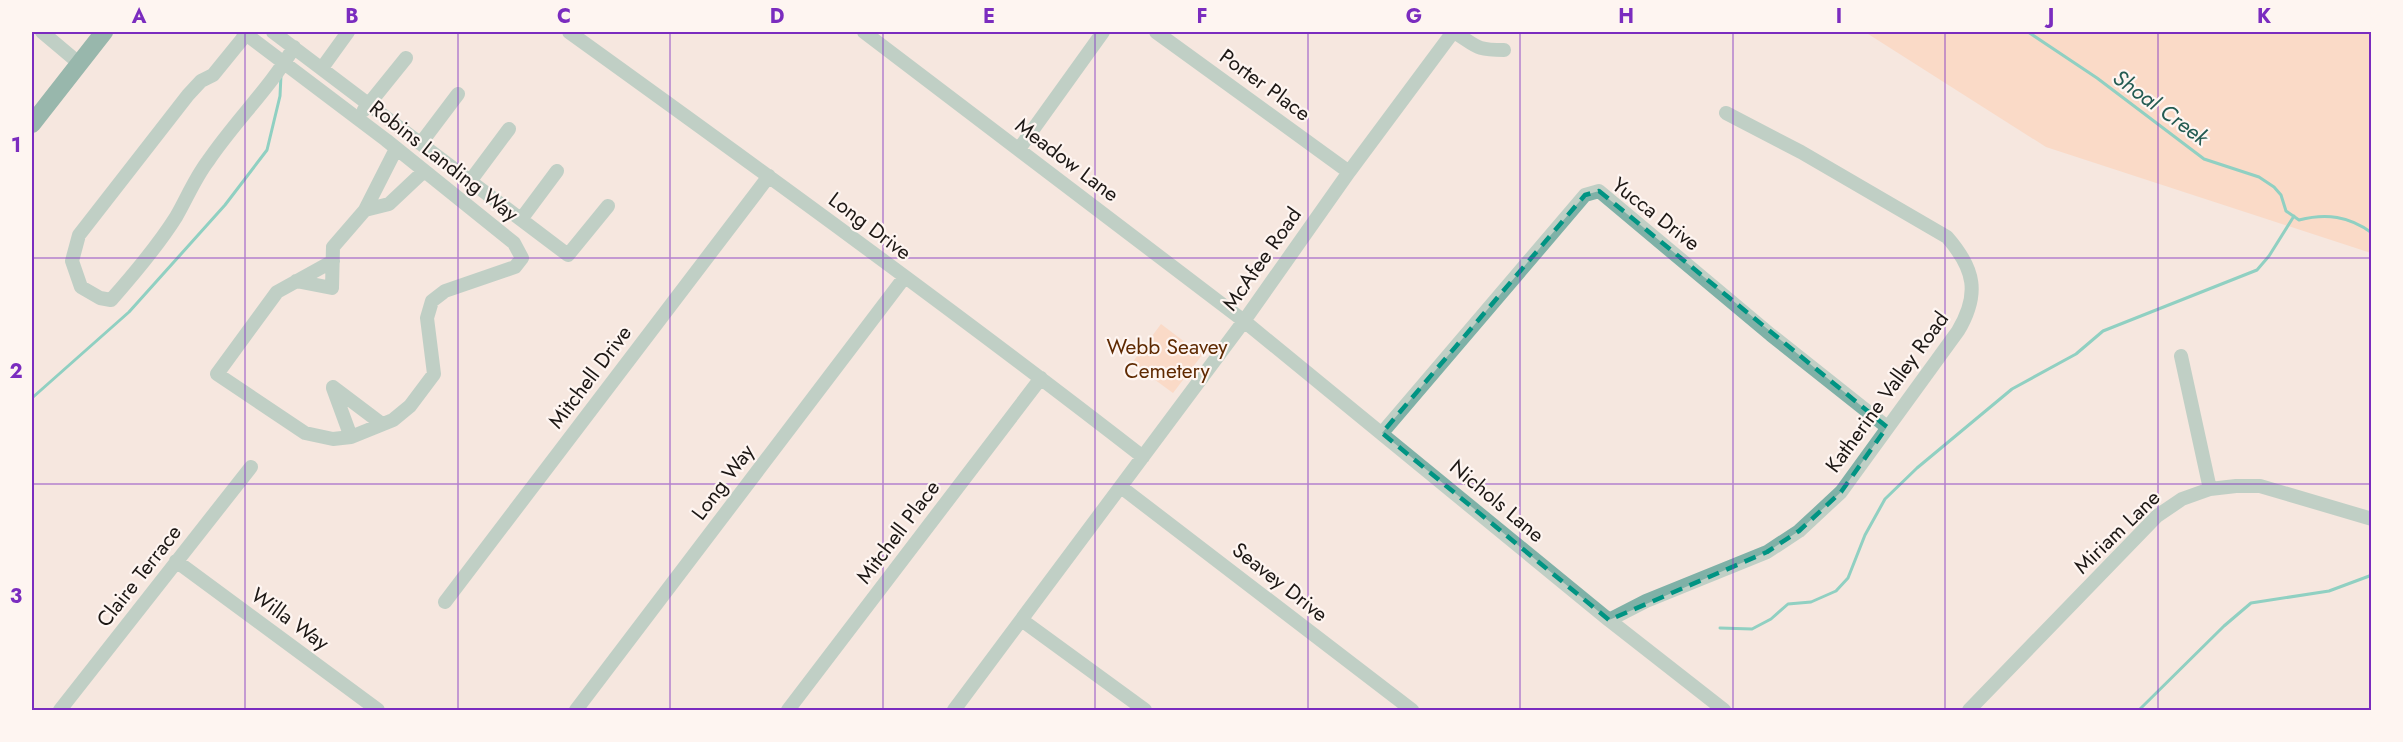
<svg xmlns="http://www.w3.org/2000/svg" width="2403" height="742" viewBox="0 0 2403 742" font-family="Jost,sans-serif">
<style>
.green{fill:#ffc9ab}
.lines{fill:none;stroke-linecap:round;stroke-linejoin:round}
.stream{stroke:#15b39f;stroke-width:3}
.minor{stroke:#7fb1a7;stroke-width:14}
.major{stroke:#277c6f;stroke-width:18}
.marked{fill:none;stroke:#009483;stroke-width:4.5;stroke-dasharray:12 8;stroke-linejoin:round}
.grid{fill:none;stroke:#7b2cbf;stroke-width:1.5;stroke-opacity:0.55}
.labels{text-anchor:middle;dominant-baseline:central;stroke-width:4.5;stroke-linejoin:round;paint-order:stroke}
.street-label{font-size:21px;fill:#1d1815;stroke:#fef5f1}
.park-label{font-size:21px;fill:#5f2a02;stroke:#fef5f1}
.water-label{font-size:22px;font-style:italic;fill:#235b52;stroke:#fef5f1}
.neatline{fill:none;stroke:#7b2cbf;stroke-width:2}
.grid-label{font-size:20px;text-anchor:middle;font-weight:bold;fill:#7b2cbf}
</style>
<rect width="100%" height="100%" fill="#f5e7df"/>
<path class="green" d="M 1865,32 L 2371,32 L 2371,253 L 2046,147 Z
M 1161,324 L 1202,355 L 1173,393 L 1132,363 Z"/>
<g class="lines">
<path class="stream" d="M 2028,32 L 2097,78 L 2204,159 L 2259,177 L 2274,187 L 2281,195 L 2286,211 L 2299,220 C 2326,213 2349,216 2372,233
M 32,398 L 129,312 L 225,205 L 267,150 L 280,96 L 281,75
M 1720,628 L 1752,629 L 1771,619 L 1788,604 L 1811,602 L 1836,591 L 1848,578 L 1865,535 L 1885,499 L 1917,468 L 2012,389 L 2076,354 L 2103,331 L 2257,270 L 2269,256 L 2294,216
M 2139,710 L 2224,626 L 2251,603 L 2329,591 L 2372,575"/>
<path class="minor" d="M 42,32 L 80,64
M 243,32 L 386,140 L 514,243 L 522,258 L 515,267 L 445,291 L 432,301 L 427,318 L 434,374 L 410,406 L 393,420 L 351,437 L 333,439 L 305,433 L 217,374 L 277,292 L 333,261
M 248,32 L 213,75 L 201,81 L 188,95 L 79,235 L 72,261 L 81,287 L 100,298 L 111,300 C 134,274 157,247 176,217 C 187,198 195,178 208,161 C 235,121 270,88 294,47
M 273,32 L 568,255 L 608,206
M 569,32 C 762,171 955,311 1143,457
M 864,32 L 1244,321 L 1609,620 L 1724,710
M 1156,32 L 1349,172
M 1454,32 C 1477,46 1474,50 1504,50
M 322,68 L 348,32
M 364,110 L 406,58
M 421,143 L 458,94
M 1019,149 L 1103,32
M 471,180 L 509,129
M 365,210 L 389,204 L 423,172
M 522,218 L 557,171
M 296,281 L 332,288 L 333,247 L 365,210 L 396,149
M 2181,356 L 2210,489
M 333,387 L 382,424
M 333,388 L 351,437
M 1382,433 L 1585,195 L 1599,191 L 1771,335 L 1887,427
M 1121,487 L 1412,710
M 176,561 L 378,710
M 445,602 L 769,176
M 1609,620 L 1646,601 L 1767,552 L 1799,531 L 1841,492 L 1958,331 C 1980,294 1975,269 1947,237 L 1801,152 L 1726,113
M 1023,621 L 1145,710
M 60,710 L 251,467
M 576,710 L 904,278
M 788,710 L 1041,378
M 954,710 L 1244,321 L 1349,172 L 1453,32
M 1969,710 L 2157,516 L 2182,499 L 2210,489 L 2236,486 L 2260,486 L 2372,519"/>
<path class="major" d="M 32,124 L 104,32"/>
</g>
<path d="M0 0H2403V742H0ZM 1599,191 L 1887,427 L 1841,492 L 1799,531 L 1767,552 L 1609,620 L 1382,433 L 1585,195 Z" fill="#f5e7df" fill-opacity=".55" fill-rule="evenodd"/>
<path class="marked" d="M 1599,191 L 1887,427 L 1841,492 L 1799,531 L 1767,552 L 1609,620 L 1382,433 L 1585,195 Z"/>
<path class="grid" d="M 245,32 L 245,710M 458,32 L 458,710M 670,32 L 670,710M 883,32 L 883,710M 1095,32 L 1095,710M 1308,32 L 1308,710M 1520,32 L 1520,710M 1733,32 L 1733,710M 1945,32 L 1945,710M 2158,32 L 2158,710M 32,258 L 2372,258M 32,484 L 2372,484"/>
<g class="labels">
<g class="street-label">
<text transform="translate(1265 85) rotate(36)">Porter Place</text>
<text transform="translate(1067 160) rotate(37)">Meadow Lane</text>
<text transform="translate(444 161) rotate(38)">Robins Landing Way</text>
<text transform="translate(1656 214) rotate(38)">Yucca Drive</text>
<text transform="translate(870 226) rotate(37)">Long Drive</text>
<text transform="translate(1262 259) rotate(-55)">McAfee Road</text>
<text transform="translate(590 377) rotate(-53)">Mitchell Drive</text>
<text transform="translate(1887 392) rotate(-54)">Katherine Valley Road</text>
<text transform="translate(723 482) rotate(-53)">Long Way</text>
<text transform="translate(1497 501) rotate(40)">Nichols Lane</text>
<text transform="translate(898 532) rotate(-53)">Mitchell Place</text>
<text transform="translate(2117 532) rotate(-44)">Miriam Lane</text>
<text transform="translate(139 576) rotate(-52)">Claire Terrace</text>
<text transform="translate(1280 582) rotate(38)">Seavey Drive</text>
<text transform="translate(290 619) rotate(36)">Willa Way</text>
</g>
<g class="park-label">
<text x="1167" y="347">Webb Seavey<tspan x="1167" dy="24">Cemetery</tspan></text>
</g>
<g class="water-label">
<text transform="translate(2161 107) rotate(36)">Shoal Creek</text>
</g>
</g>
<rect width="2403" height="742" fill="none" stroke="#fef5f1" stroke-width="66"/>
<rect x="33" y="33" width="2337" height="676" class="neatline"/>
<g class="grid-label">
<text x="139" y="23">A</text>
<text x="352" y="23">B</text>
<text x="564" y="23">C</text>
<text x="777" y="23">D</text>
<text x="989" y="23">E</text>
<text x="1202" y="23">F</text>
<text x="1414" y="23">G</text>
<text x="1626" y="23">H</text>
<text x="1839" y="23">I</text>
<text x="2051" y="23">J</text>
<text x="2264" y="23">K</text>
<text x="16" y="152">1</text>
<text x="16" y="378">2</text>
<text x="16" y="603">3</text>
</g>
</svg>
